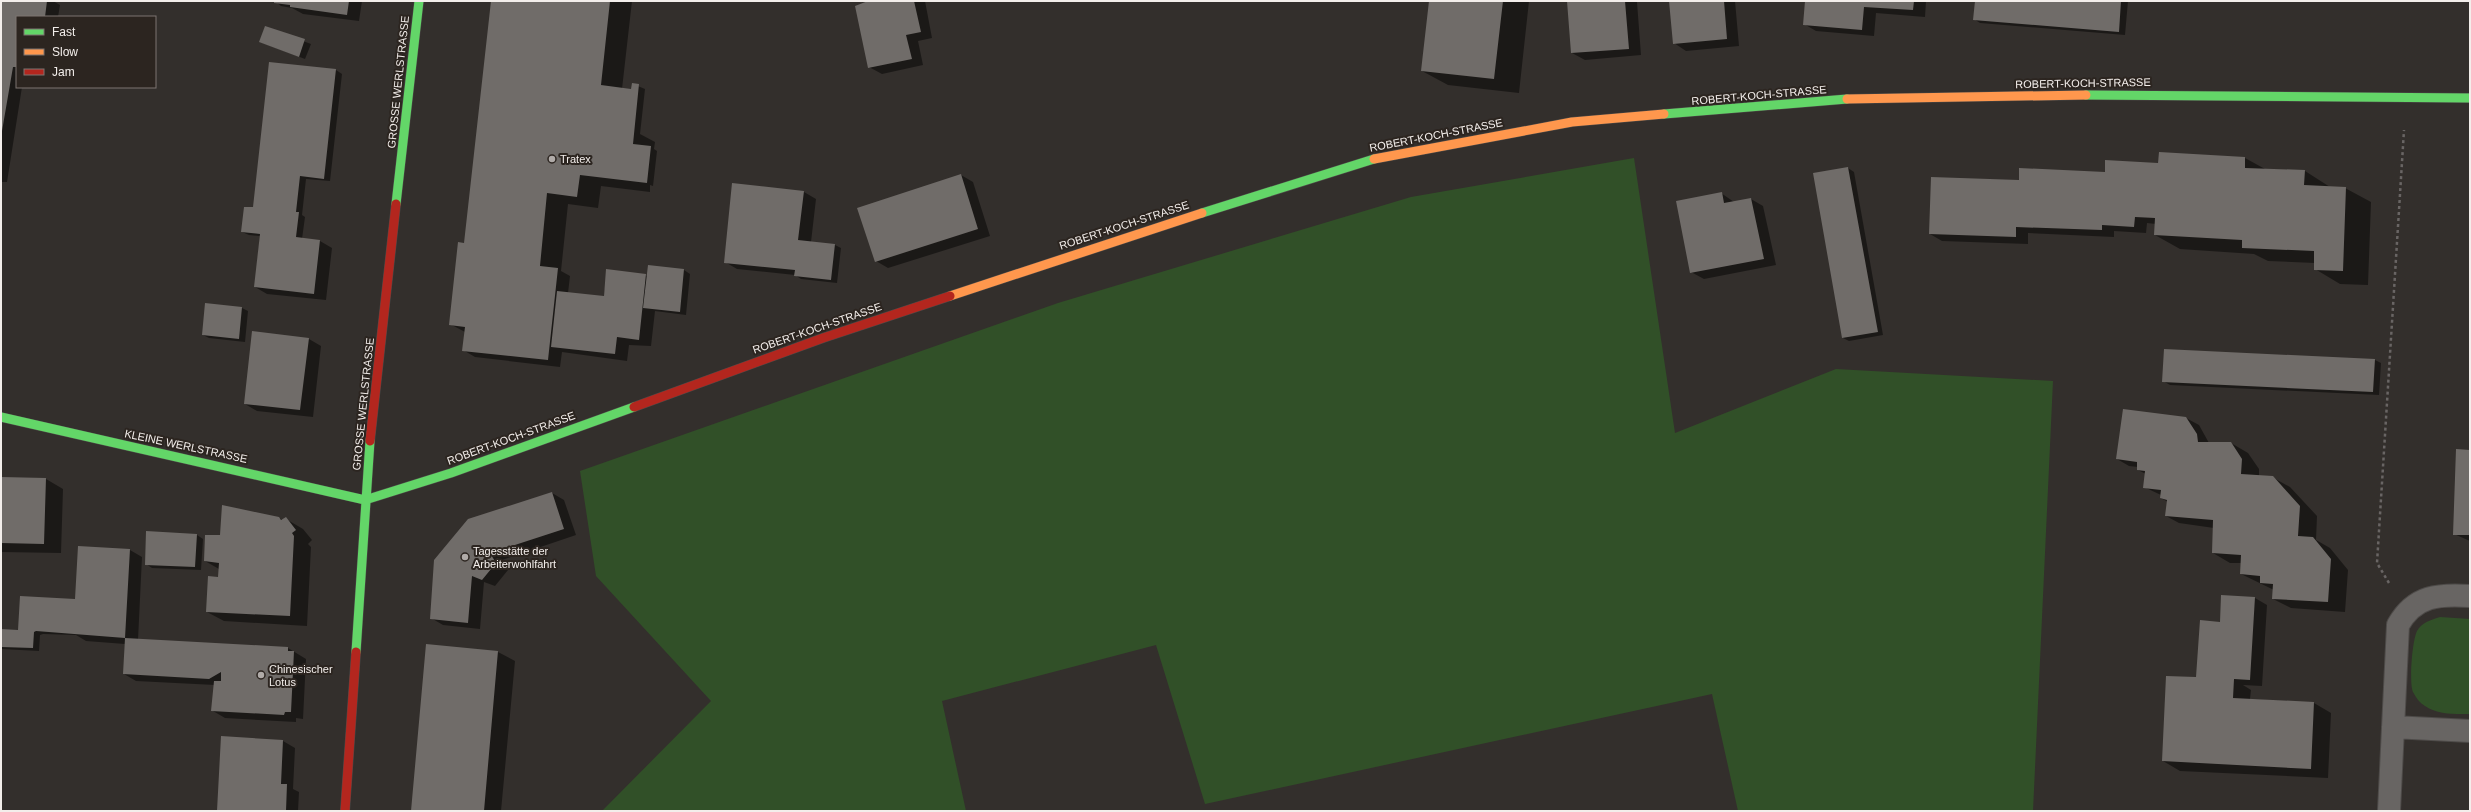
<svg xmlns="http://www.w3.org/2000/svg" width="2471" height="812" viewBox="0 0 2471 812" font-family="Arial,sans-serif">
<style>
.green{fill:#315028}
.shadow{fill:#0007}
.building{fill:#706c69}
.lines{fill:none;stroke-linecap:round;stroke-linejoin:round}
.street-casing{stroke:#4e4b49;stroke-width:24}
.fast-casing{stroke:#4e4b49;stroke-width:10}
.slow-casing{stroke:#4e4b49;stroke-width:10}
.jam-casing{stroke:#4e4b49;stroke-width:10}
.path{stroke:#696564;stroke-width:2.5;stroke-dasharray:3 3;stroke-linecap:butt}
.street{stroke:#686563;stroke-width:22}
.fast{stroke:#63d668;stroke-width:9}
.slow{stroke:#ff974d;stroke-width:9}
.jam{stroke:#b3261e;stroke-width:9}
.poi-dot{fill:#b0aba8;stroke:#2c2520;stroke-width:1.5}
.labels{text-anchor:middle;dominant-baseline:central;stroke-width:4;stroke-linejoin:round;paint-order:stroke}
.street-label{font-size:11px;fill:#f3eeeb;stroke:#2c2520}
.poi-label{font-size:11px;fill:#f3eeeb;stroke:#2c2520;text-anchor:start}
</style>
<rect width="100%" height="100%" fill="#332f2c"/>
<path class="green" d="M 1634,158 L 1675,433 L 1836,369 L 2053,381 L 2033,811 L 1738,811 L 1712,694 L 1205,804 L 1156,645 L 942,701 L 966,811 L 602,811 L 711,701 L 596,576 L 580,471 L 1058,303 L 1411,197 Z
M 2440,617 L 2470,619 L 2470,714 C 2455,714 2438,715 2425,706 C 2420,703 2416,698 2413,692 C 2409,683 2412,641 2417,631 C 2422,622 2431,620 2440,617 Z"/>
<path class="shadow" d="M 1,1 L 53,1 L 60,5 L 58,17 L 17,17 L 17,87 L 22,87 L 7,182 L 1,182 Z
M 275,1 L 362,1 L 359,21 L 303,14 L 292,8 L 281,6 Z
M 492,1 L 632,1 L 622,89 L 632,91 L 633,84 L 645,89 L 640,134 L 655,142 L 654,149 L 657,151 L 653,186 L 650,185 L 650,192 L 601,186 L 598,208 L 568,204 L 561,271 L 570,276 L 568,293 L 604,297 L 607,270 L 648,276 L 649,266 L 684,270 L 690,274 L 686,315 L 655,311 L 651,346 L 629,345 L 627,361 L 562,352 L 560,367 L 475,357 L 463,350 L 465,332 L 450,324 L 465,244 Z
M 869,1 L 925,1 L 932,38 L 918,41 L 923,65 L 882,74 L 869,67 Z
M 1430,1 L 1529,1 L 1519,93 L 1448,85 L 1422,71 Z
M 1568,1 L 1637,2 L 1641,55 L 1585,60 L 1572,53 Z
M 1670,1 L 1735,1 L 1739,46 L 1686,51 L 1674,43 Z
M 1806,1 L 1926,1 L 1925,17 L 1876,13 L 1874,36 L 1816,31 L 1804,24 Z
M 1976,1 L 2128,1 L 2125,35 L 1980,23 L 1974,19 Z
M 265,27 L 311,44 L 305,59 L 260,42 Z
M 336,70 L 342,74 L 330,181 L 306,179 L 302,215 L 305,217 L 302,239 L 320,241 L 332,248 L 326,300 L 267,294 L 255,287 L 260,236 L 249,235 L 242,232 Z
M 2160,153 L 2245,158 L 2265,169 L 2305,171 L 2330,187 L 2345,188 L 2371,202 L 2368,285 L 2340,284 L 2315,269 L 2315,263 L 2268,261 L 2254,254 L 2180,249 L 2155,235 L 2156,224 L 2147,223 L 2146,233 L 2114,231 L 2114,237 L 2028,233 L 2028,244 L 1942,241 L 1930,234 L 2020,181 L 2106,173 L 2158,164 Z
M 1848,168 L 1854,172 L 1883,335 L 1849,341 L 1843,338 Z
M 961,175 L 973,182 L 990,236 L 888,268 L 876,261 Z
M 804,192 L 816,199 L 811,242 L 835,245 L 841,248 L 837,283 L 801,279 L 795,275 L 737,269 L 725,262 Z
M 1721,193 L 1734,202 L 1751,199 L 1763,206 L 1776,265 L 1704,279 L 1691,272 Z
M 206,304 L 242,308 L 248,311 L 245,342 L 209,338 L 203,335 Z
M 309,339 L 321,346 L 313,417 L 257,411 L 245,404 Z
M 2375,360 L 2381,363 L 2379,395 L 2170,385 L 2163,381 Z
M 2186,418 L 2199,425 L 2209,443 L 2231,443 L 2248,453 L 2259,469 L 2259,476 L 2272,477 L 2290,487 L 2317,516 L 2316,540 L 2330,548 L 2348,570 L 2345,612 L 2291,608 L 2273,599 L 2274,590 L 2241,574 L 2242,563 L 2230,563 L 2213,553 L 2214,528 L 2179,523 L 2166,516 L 2168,502 L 2161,498 L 2161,495 L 2144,487 L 2146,474 L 2138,470 L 2138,467 L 2129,466 L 2117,459 Z
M 2470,451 L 2470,541 L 2454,534 Z
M 1,478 L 46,479 L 63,489 L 61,553 L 1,552 Z
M 552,493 L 564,500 L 576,535 L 502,560 L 508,570 L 495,586 L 484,582 L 480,629 L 443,625 L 431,618 L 435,560 Z
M 279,518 L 283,520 L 286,519 L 303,529 L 312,540 L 308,544 L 311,547 L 307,626 L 224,621 L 207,612 L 219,578 L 219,569 L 205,561 L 221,536 Z
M 197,535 L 203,539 L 201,570 L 152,568 L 146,564 Z
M 79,547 L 130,550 L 142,557 L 138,640 L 288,648 L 306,659 L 303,719 L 296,718 L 296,722 L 225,718 L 213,711 L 215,685 L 136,681 L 124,674 L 125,644 L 86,641 L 76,635 L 43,634 L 40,635 L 39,651 L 1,649 L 1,630 L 19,631 L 76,600 Z
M 2255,598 L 2267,605 L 2262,686 L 2243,685 L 2251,690 L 2250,699 L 2314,703 L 2331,713 L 2328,778 L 2180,771 L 2163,761 L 2221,623 Z
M 498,652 L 515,661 L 501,811 L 412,811 Z
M 283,741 L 295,748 L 293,789 L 299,792 L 298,811 L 218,811 Z"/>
<path class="building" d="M 1,1 L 47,1 L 45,17 L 17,17 L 17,67 L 13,67 L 2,131 Z
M 274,1 L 349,1 L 347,15 L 290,7 L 290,5 L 274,3 Z
M 491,1 L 610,1 L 601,85 L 631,89 L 632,83 L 639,84 L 633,144 L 651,146 L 647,183 L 580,175 L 577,197 L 547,193 L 540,266 L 558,268 L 548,360 L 462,351 L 465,327 L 449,325 L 458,242 L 464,243 Z
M 868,1 L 914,1 L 921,32 L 906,35 L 912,59 L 868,68 L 855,6 Z
M 1429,1 L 1503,1 L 1494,79 L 1421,71 Z
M 1567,1 L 1625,1 L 1629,49 L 1571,53 Z
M 1669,1 L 1724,1 L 1727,39 L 1673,44 Z
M 1805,1 L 1914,1 L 1913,10 L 1864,7 L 1862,30 L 1803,25 Z
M 1975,1 L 2121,1 L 2119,32 L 1973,20 Z
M 265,26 L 305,39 L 299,57 L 259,42 Z
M 269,62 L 336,69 L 324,179 L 300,176 L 296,212 L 299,212 L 296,237 L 320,240 L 314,294 L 254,287 L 260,234 L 241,232 L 244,207 L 253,207 Z
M 2159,152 L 2245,157 L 2245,168 L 2305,170 L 2304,185 L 2346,187 L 2343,271 L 2314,270 L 2314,251 L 2242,248 L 2242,240 L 2154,235 L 2155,218 L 2135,217 L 2134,227 L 2102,225 L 2102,230 L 2016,227 L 2016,237 L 1929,234 L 1931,177 L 2019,180 L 2019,168 L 2105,172 L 2105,160 L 2158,163 Z
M 1848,167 L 1878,332 L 1842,338 L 1813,173 Z
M 961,174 L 978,229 L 875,262 L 857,208 Z
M 732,183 L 804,191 L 798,240 L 835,244 L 831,280 L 794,276 L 795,270 L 724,263 Z
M 1722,192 L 1724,203 L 1751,198 L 1764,259 L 1690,273 L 1676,201 Z
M 648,265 L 684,269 L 680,312 L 643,308 Z
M 606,269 L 646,274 L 639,340 L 617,337 L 615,354 L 551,347 L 557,291 L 604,296 Z
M 205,303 L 242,307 L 239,339 L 202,335 Z
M 252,331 L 309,338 L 300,410 L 244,404 Z
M 2164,349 L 2375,359 L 2373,392 L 2162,382 Z
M 2123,409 L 2186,417 L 2197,434 L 2198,442 L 2231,442 L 2242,459 L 2241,474 L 2273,476 L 2300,506 L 2298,536 L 2313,537 L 2331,559 L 2328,602 L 2272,599 L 2273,584 L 2260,583 L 2260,576 L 2240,574 L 2241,555 L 2212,553 L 2213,520 L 2165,516 L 2167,500 L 2160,498 L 2161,490 L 2143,488 L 2145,471 L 2137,470 L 2137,462 L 2116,459 Z
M 2456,449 L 2470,450 L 2470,535 L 2453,535 Z
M 1,477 L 46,478 L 44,544 L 1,543 Z
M 552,492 L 564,529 L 490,553 L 496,563 L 482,580 L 472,576 L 468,623 L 430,619 L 434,560 L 468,519 Z
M 222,505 L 279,517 L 281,520 L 286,517 L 296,530 L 292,533 L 294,536 L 290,616 L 206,612 L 208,576 L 218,577 L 219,563 L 204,561 L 205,535 L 220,535 Z
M 146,531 L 197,534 L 195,567 L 145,565 Z
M 78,546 L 130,549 L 125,638 L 36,631 L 34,632 L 33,648 L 1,647 L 1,629 L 18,630 L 20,596 L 75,599 Z
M 2221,595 L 2255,597 L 2250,680 L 2234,679 L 2233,698 L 2314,702 L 2311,769 L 2162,761 L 2166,676 L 2196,677 L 2200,620 L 2220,622 Z
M 125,638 L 288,647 L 288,651 L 294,651 L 291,712 L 285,712 L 284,715 L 211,711 L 214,681 L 221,681 L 221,672 L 209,679 L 123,674 Z
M 426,644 L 498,651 L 484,811 L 411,811 Z
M 221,736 L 283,740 L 281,784 L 287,784 L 286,811 L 217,811 Z"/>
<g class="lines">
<defs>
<path id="street" d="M 2393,727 L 2470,731
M 2389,811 L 2398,625 C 2415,595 2439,594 2470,596"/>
<path id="fast" d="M 2086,95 L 2470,98
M 1664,114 L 1847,99
M 396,204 L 419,1
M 1202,213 L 1374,159
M 1,417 L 365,500
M 365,500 L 451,473 L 634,407
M 356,652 L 370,441"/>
<path id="slow" d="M 1847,99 L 2086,95
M 1374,159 L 1572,122 L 1664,114
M 950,296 L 1202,213"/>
<path id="jam" d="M 634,407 L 823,338 L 950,296
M 370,441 L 396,204
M 345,811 L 356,652"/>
</defs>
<use href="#street" class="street-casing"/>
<use href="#fast" class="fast-casing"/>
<use href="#slow" class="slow-casing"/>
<use href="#jam" class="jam-casing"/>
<path class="path" d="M 2389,583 L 2377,563 L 2404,130"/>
<use href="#street" class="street"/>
<use href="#fast" class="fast"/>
<use href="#slow" class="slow"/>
<use href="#jam" class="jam"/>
</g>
<g class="poi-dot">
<circle cx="552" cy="159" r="4"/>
<circle cx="465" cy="557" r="4"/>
<circle cx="261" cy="675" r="4"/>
</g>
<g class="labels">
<g class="street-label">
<text transform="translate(398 82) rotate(-84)">GROSSE WERLSTRASSE</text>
<text transform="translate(2083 83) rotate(-1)">ROBERT-KOCH-STRASSE</text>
<text transform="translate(1759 95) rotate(-5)">ROBERT-KOCH-STRASSE</text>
<text transform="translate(1436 135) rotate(-11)">ROBERT-KOCH-STRASSE</text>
<text transform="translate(1124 225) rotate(-18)">ROBERT-KOCH-STRASSE</text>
<text transform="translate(817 328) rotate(-19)">ROBERT-KOCH-STRASSE</text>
<text transform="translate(363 404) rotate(-84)">GROSSE WERLSTRASSE</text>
<text transform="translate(511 438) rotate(-20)">ROBERT-KOCH-STRASSE</text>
<text transform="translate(186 446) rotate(12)">KLEINE WERLSTRASSE</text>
</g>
<g class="poi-label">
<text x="560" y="159">Tratex</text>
<text x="473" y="551">Tagesstätte der<tspan x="473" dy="13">Arbeiterwohlfahrt</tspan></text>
<text x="269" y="669">Chinesischer<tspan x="269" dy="13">Lotus</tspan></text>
</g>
</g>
<rect width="2471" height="812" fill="none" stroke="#f3eeeb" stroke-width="4"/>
<rect x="16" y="16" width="140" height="72" fill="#2c2520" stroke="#7c7571"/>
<rect x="24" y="29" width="20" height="6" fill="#63d668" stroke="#7c7571"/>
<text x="52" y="36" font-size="12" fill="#f3eeeb">Fast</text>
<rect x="24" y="49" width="20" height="6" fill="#ff974d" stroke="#7c7571"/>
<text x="52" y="56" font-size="12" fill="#f3eeeb">Slow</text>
<rect x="24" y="69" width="20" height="6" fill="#b3261e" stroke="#7c7571"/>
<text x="52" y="76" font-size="12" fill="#f3eeeb">Jam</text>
</svg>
